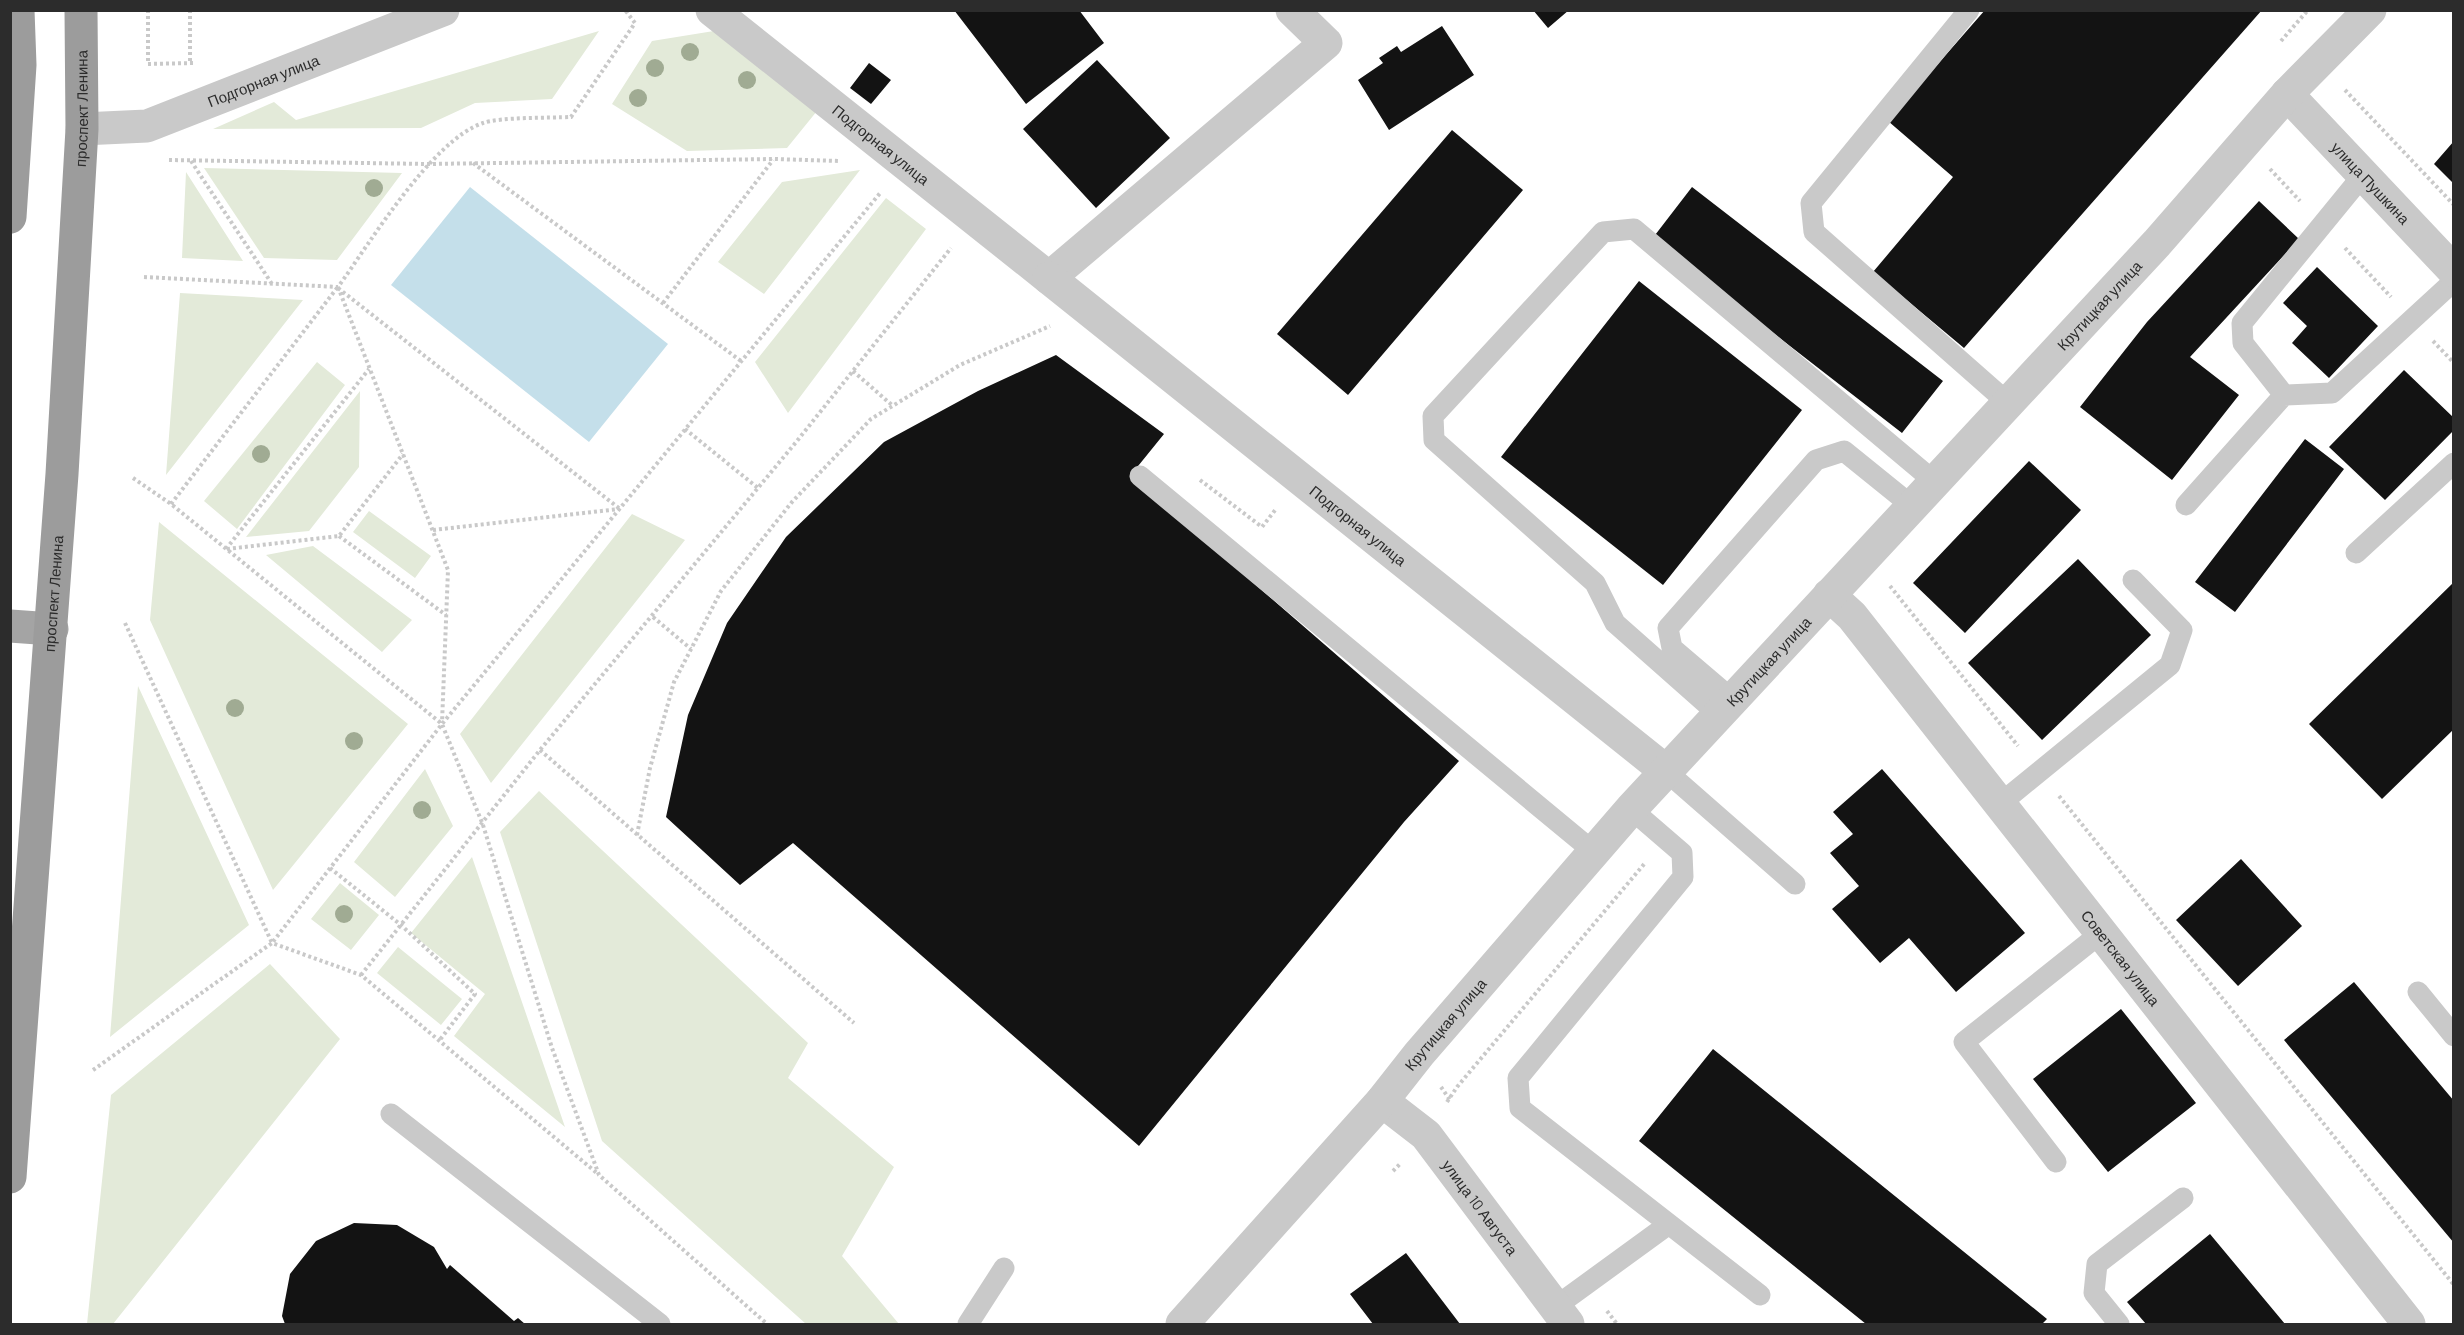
<svg xmlns="http://www.w3.org/2000/svg" width="2464" height="1335" viewBox="0 0 2464 1335" font-family="Barlow,sans-serif">
<style>
.green{fill:#e3ead9}
.water{fill:#c4dfea}
.building{fill:#131313}
.lines{fill:none;stroke-linecap:round;stroke-linejoin:round}
.path{stroke:#c9c9c9;stroke-width:4;stroke-dasharray:3 3;stroke-linecap:butt}
.service{stroke:#c9c9c9;stroke-width:21}
.minor{stroke:#c9c9c9;stroke-width:33}
.tertiary{stroke:#c9c9c9;stroke-width:33}
.primary{stroke:#a4a4a4;stroke-width:33}
.trunk{stroke:#9c9c9c;stroke-width:33}
.tree{fill:#a0ab93}
.labels{text-anchor:middle;dominant-baseline:central;stroke-width:6;stroke-linejoin:round;paint-order:stroke}
.street-label{font-size:15px;fill:#2c2c2c;stroke:#fff}
</style>
<rect width="100%" height="100%" fill="#fff"/>
<path class="green" d="M 720,30 L 817,111 L 787,148 L 687,151 L 612,104 L 652,41 Z
M 599,31 L 552,99 L 475,103 L 421,128 L 213,129 L 274,102 L 296,120 Z
M 204,168 L 402,173 L 337,260 L 264,258 Z
M 860,170 L 764,294 L 718,262 L 782,182 Z
M 186,172 L 243,261 L 182,258 Z
M 886,198 L 926,229 L 788,413 L 755,362 Z
M 180,293 L 303,300 L 166,475 Z
M 317,362 L 345,385 L 237,529 L 204,501 Z
M 360,391 L 359,467 L 309,531 L 246,537 Z
M 369,511 L 431,556 L 415,578 L 353,532 Z
M 632,514 L 685,540 L 491,783 L 460,734 Z
M 159,522 L 408,724 L 273,890 L 150,620 Z
M 313,546 L 412,620 L 382,652 L 266,555 Z
M 138,686 L 249,925 L 110,1037 Z
M 425,769 L 453,826 L 395,897 L 354,862 Z
M 539,791 L 808,1043 L 788,1078 L 894,1167 L 842,1256 L 899,1324 L 806,1324 L 602,1141 L 500,832 Z
M 472,857 L 565,1127 L 454,1036 L 485,994 L 411,933 Z
M 340,883 L 379,915 L 351,950 L 311,919 Z
M 398,947 L 462,999 L 441,1025 L 377,973 Z
M 270,964 L 340,1039 L 113,1324 L 87,1324 L 111,1095 Z"/>
<path class="water" d="M 470,187 L 668,344 L 589,442 L 391,285 Z"/>
<path class="building" d="M 954,10 L 1079,10 L 1104,43 L 1026,104 Z
M 1533,10 L 1569,10 L 1548,28 Z
M 1985,10 L 2262,10 L 1964,348 L 1873,272 L 1953,177 L 1888,121 Z
M 1442,26 L 1474,75 L 1389,130 L 1358,80 L 1383,63 L 1379,58 L 1397,46 L 1401,52 Z
M 1097,60 L 1170,138 L 1096,208 L 1023,129 Z
M 869,63 L 891,80 L 871,104 L 850,88 Z
M 1452,130 L 1523,190 L 1348,395 L 1277,334 Z
M 2454,141 L 2454,184 L 2434,164 Z
M 1692,187 L 1943,381 L 1902,433 L 1652,239 Z
M 2259,201 L 2299,239 L 2190,357 L 2239,395 L 2172,480 L 2080,407 L 2147,322 Z
M 2317,267 L 2378,326 L 2329,378 L 2292,343 L 2307,326 L 2283,303 Z
M 1639,281 L 1802,410 L 1663,585 L 1501,457 Z
M 1056,355 L 1164,434 L 1130,476 L 1459,761 L 1404,822 L 1139,1146 L 793,843 L 740,885 L 666,817 L 688,715 L 727,623 L 786,537 L 884,442 L 978,391 Z
M 2404,370 L 2454,418 L 2454,430 L 2385,500 L 2329,447 Z
M 2305,439 L 2344,469 L 2235,612 L 2195,582 Z
M 2029,461 L 2081,510 L 1965,633 L 1913,583 Z
M 2078,559 L 2151,635 L 2042,740 L 1968,663 Z
M 2454,582 L 2454,729 L 2382,799 L 2309,724 Z
M 1882,769 L 2025,933 L 1956,992 L 1909,938 L 1880,963 L 1832,909 L 1859,886 L 1830,853 L 1853,834 L 1833,812 Z
M 2241,859 L 2302,926 L 2238,986 L 2176,920 Z
M 2354,982 L 2454,1101 L 2454,1243 L 2284,1040 Z
M 2121,1009 L 2196,1103 L 2108,1172 L 2033,1079 Z
M 1713,1049 L 2047,1319 L 2042,1324 L 1866,1324 L 1639,1141 Z
M 354,1223 L 397,1225 L 434,1247 L 447,1269 L 450,1265 L 514,1321 L 518,1318 L 525,1324 L 285,1324 L 282,1316 L 290,1274 L 316,1241 Z
M 2210,1234 L 2285,1324 L 2146,1324 L 2127,1302 Z
M 1406,1253 L 1460,1324 L 1373,1324 L 1350,1294 Z"/>
<g class="lines">
<path class="path" d="M 148,10 L 148,64 L 193,63
M 190,10 L 190,64
M 2281,41 L 2308,10
M 2345,90 L 2454,205
M 169,160 L 428,164 L 774,159 L 839,161
M 191,161 L 272,284
M 473,163 L 741,361
M 2270,169 L 2300,201
M 2345,248 L 2391,297
M 144,277 L 338,287 C 370,243 432,140 483,123 C 500,117 550,118 571,117 L 635,23 L 625,10
M 338,287 L 448,570 L 442,723
M 338,288 L 620,509
M 663,303 L 773,160
M 2433,341 L 2454,363
M 853,371 L 893,406
M 685,429 L 758,488
M 133,478 L 171,504 L 442,724 L 483,825 L 552,1048 L 599,1175 L 767,1324
M 1200,480 L 1262,527 L 1276,509
M 171,504 L 337,288
M 433,530 L 619,509
M 339,536 L 446,615
M 226,549 L 369,369
M 227,549 L 339,536 L 403,454
M 1890,586 L 2018,746
M 653,617 L 691,649
M 125,623 L 272,943 L 442,724 L 881,192
M 540,750 L 854,1023
M 2059,796 L 2454,1285
M 637,835 L 650,768 L 674,682 L 721,591 L 792,502 L 871,419 L 960,365 L 1050,326
M 330,868 L 401,925 L 475,994 L 439,1041
M 361,975 L 540,750 L 797,441 L 951,248
M 93,1070 L 272,943 L 361,975 L 598,1174
M 1441,1087 L 1450,1100
M 1447,1102 L 1457,1087 L 1645,863
M 1393,1171 L 1401,1163
M 1607,1311 L 1617,1324"/>
<path class="service" d="M 1969,10 L 1811,203 L 1814,232 L 2008,403
M 2284,395 L 2332,393 L 2454,281
M 1140,476 L 1594,852
M 2186,505 L 2284,395 L 2243,343 L 2242,323 L 2363,175
M 2356,553 L 2454,463
M 1733,700 L 1672,648 L 1668,628 L 1816,460 L 1844,451 L 1912,506
M 1719,715 L 1615,623 L 1595,583 L 1434,440 L 1433,416 L 1603,232 L 1634,229 L 1935,482
M 1667,772 L 1795,884
M 2001,803 L 2170,665 L 2182,630 L 2133,580
M 1631,809 L 1682,853 L 1683,877 L 1518,1078 L 1520,1108 L 1760,1295
M 2418,992 L 2454,1036
M 391,1114 L 660,1324
M 2056,1162 L 1964,1042 L 2101,933
M 1555,1307 L 1669,1224
M 968,1324 L 1004,1268
M 2119,1324 L 2094,1293 L 2097,1264 L 2183,1198"/>
<g class="minor">
<path id="s1" d="M 712,10 L 1049,278 L 1326,43 L 1292,10"/>
<path id="s2" d="M 2287,94 L 2454,271"/>
<path id="s3" d="M 82,129 L 147,126 L 443,10"/>
<path id="s4" d="M 1049,278 L 1667,772"/>
<path id="s5" d="M 1829,595 L 1852,616 L 2409,1324"/>
<path id="s6" d="M 1382,1101 L 1426,1135 L 1568,1324"/>
</g>
<path class="tertiary" id="s7" d="M 1182,1324 L 1382,1101 L 1419,1054 L 1631,809 L 2157,243 L 2287,94 L 2370,10"/>
<path class="primary" d="M 10,626 L 52,629"/>
<g class="trunk">
<path d="M 10,217 L 20,65 L 18,10"/>
<path id="s8" d="M 10,1177 L 62,474 L 82,129 L 81,10"/>
</g>
</g>
<g class="tree">
<circle cx="690" cy="52" r="9"/>
<circle cx="655" cy="68" r="9"/>
<circle cx="747" cy="80" r="9"/>
<circle cx="638" cy="98" r="9"/>
<circle cx="374" cy="188" r="9"/>
<circle cx="261" cy="454" r="9"/>
<circle cx="235" cy="708" r="9"/>
<circle cx="354" cy="741" r="9"/>
<circle cx="422" cy="810" r="9"/>
<circle cx="344" cy="914" r="9"/>
</g>
<g class="labels">
<g class="street-label">
<text stroke="none"><textPath href="#s3" startOffset="190">Подгорная улица</textPath></text>
<text stroke="none"><textPath href="#s8" startOffset="1071">проспект Ленина</textPath></text>
<text stroke="none"><textPath href="#s1" startOffset="216">Подгорная улица</textPath></text>
<text stroke="none"><textPath href="#s2" startOffset="122">улица Пушкина</textPath></text>
<text stroke="none"><textPath href="#s7" startOffset="1371">Крутицкая улица</textPath></text>
<text stroke="none"><textPath href="#s4" startOffset="396">Подгорная улица</textPath></text>
<text stroke="none"><textPath href="#s8" startOffset="585">проспект Ленина</textPath></text>
<text stroke="none"><textPath href="#s7" startOffset="885">Крутицкая улица</textPath></text>
<text stroke="none"><textPath href="#s5" startOffset="466">Советская улица</textPath></text>
<text stroke="none"><textPath href="#s7" startOffset="399">Крутицкая улица</textPath></text>
<text stroke="none"><textPath href="#s6" startOffset="146">улица 10 Августа</textPath></text>
</g>
</g>
<rect width="2464" height="1335" fill="none" stroke="#2c2c2c" stroke-width="24"/>
</svg>
